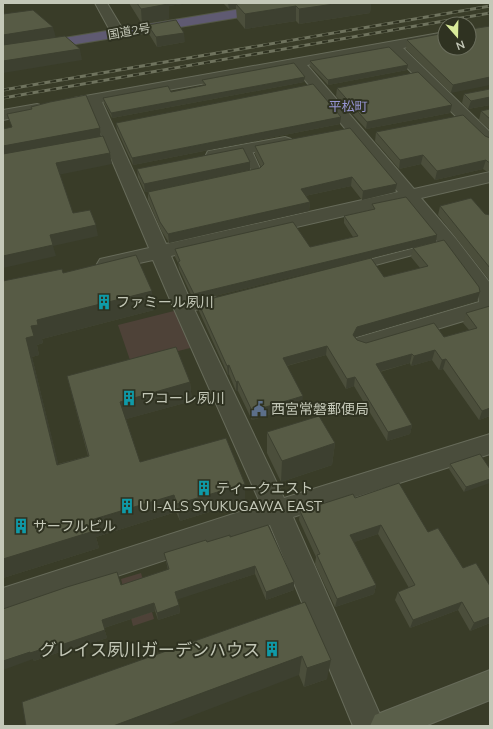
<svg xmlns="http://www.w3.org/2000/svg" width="493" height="729" viewBox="0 0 493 729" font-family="Mulish,'Noto Sans JP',sans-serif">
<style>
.green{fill:#4e4238}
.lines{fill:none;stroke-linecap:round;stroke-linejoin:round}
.lane-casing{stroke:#676b5a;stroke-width:2}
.street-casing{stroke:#676b5a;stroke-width:2}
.secondary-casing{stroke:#676b5a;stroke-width:2}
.highway-casing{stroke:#545847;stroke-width:2}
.lane{fill:#4a4d3c;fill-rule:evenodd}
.street{fill:#4a4d3c;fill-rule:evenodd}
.secondary{fill:#5a5f4a;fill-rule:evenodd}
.highway{fill:#5f5a72;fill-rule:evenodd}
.rail-casing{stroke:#6f735e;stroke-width:3}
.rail{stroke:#2f3221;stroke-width:2;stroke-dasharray:6;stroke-linecap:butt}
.wall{fill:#4b4e3b}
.shaded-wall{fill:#3d4030}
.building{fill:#575b45;stroke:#3d4030}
.labels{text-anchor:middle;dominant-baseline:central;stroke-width:4;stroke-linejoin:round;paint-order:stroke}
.far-street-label{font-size:12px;fill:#c4c8b8;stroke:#2f3221}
.far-neighbourhood-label{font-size:13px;fill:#9896d6;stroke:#2f3221}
.poi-label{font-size:14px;fill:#c4c8b8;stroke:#2f3221;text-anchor:start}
.near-poi-label{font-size:17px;fill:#c4c8b8;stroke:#2f3221;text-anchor:end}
</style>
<rect width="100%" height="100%" fill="#393c28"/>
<path class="green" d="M 178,310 L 194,347 L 131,363 L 118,325 Z
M 141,573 L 154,619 L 133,626 L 121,579 Z"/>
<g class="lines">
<defs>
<path id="lane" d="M 246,146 L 251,149 L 262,173 L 260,175 L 245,179 L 240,176 L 242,174 L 252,172 L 241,149 Z
M 427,245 L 432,248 L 431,250 L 357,270 L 353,268 L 352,266 L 353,264 Z
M 213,297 L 217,298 L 219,301 L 217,304 L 184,313 L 180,312 L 178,309 L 180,306 Z"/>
<path id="street" d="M 95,3 L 107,3 L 125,33 L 123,36 L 118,37 L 113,36 Z
M 445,32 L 445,40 L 403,48 L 490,132 L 490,146 L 484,144 L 389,50 L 307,65 L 414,189 L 490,172 L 490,182 L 421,198 L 456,239 L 490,283 L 490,313 L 364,351 L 356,348 L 353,343 L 356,338 L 479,302 L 478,296 L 442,247 L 405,202 L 171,256 L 194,309 L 284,498 L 490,434 L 490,454 L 293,517 L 385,726 L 353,726 L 270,525 L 3,614 L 3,588 L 261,505 L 174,309 L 153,260 L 107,270 L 100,269 L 97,264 L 100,259 L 149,248 L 88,104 L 79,106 L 74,104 L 71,101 L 74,98 ZM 294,67 L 398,192 L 166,244 L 102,102 Z
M 37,104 L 43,106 L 45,109 L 43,112 L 3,120 L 3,110 Z
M 285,137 L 291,139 L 293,142 L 291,145 L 214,160 L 208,159 L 206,155 L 208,151 L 214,150 Z"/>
<path id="secondary" d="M 490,670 L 490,700 L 425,726 L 370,726 L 375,715 Z"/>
<path id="highway" d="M 277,3 L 308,3 L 307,6 L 302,7 L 3,56 L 3,48 Z"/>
</defs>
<use href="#lane" class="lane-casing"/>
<use href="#street" class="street-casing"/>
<use href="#secondary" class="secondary-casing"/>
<use href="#highway" class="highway-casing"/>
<use href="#lane" class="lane"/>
<use href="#street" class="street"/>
<use href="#secondary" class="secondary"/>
<use href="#highway" class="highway"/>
<defs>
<path id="rail" d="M 3,90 L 490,6
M 3,98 L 490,13"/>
</defs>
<use href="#rail" class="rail-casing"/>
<use href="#rail" class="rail"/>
</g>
<path class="wall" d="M 129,3 L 189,3 L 168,6 L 169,19 L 142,24 Z
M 223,3 L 371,3 L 370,13 L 299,24 L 296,21 L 245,29 L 237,19 L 236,8 L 229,9 Z
M 148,25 L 185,42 L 157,47 L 149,34 Z
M 471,29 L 451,93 L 406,49 L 407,40 Z
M 310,61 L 408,65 L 407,70 L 328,85 L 310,66 Z
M 202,80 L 304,82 L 112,118 L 104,103 L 103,98 L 171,92 L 203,86 Z
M 337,88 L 452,105 L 450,113 L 366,129 L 336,96 Z
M 490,89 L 490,105 L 468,109 L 462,103 L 464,94 Z
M 490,109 L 490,130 L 479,120 L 481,111 Z
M 116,123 L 340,124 L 133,165 L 117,130 Z
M 376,132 L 485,136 L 490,138 L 490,171 L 486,171 L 483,169 L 435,180 L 421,164 L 399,169 L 375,141 Z
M 255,146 L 395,192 L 362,200 L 351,186 L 305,196 L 310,202 L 309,211 L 169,243 L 161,230 L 148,200 L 148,192 L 260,168 L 261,167 L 255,154 Z
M 250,162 L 250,170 L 145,192 L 138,177 L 137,169 Z
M 372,204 L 437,235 L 436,242 L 194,301 L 179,269 L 178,263 L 175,257 L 175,249 L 310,247 L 353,237 L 344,223 L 344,216 L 371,210 Z
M 440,206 L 490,215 L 490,281 L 438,215 Z
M 413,248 L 480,292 L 477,301 L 356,337 L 355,338 L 357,340 L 366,343 L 444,337 L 469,330 L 463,323 L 466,313 L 490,306 L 490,416 L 479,420 L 443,369 L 439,370 L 432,360 L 411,366 L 410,363 L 380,372 L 412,425 L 410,434 L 387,441 L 354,386 L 346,389 L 326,355 L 287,366 L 302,405 L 252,420 L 238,391 L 236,391 L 229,374 L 228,375 L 199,311 L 198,302 L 384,277 L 420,268 L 411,257 Z
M 63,273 L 154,310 L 42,339 L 43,343 L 37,345 L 39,355 L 32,357 L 58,464 L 88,456 L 67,376 L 190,382 L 192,401 L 126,419 L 140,462 L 245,484 L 245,501 L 180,521 L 176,512 L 96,537 L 99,548 L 3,578 L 3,281 Z
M 267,432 L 335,443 L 332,465 L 281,482 L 267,453 Z
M 450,464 L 490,469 L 464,492 L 449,469 Z
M 355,498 L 428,532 L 490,623 L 470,631 L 458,610 L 410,628 L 395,600 L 398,592 L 409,588 L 378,534 L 354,542 L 376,585 L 374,594 L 335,607 L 315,564 L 316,557 L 299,520 L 300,511 Z
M 230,537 L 294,590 L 266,600 L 255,574 L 177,599 L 179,605 L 180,613 L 158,620 L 155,611 L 104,628 L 107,638 L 64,652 L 63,651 L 34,661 L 33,659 L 121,585 L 168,570 L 166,561 L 164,553 Z
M 305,602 L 327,679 L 304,687 L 299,675 Z"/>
<path class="shaded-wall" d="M 161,3 L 189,3 L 169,6 L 169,19 L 142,24 L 141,9 Z
M 228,3 L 268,3 L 236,4 L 236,8 L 229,9 Z
M 341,3 L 371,3 L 370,13 L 299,24 L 299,9 Z
M 296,6 L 296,21 L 245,29 L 245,14 Z
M 53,27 L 56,38 L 3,46 L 3,35 Z
M 184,33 L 185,42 L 157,47 L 156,37 Z
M 80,49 L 82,60 L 3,73 L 3,61 Z
M 408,65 L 407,70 L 328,85 L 328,80 Z
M 305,77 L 304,82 L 112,118 L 111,113 Z
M 490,77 L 490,85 L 451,93 L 453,85 Z
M 490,97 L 490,105 L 468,109 L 471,101 Z
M 452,105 L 450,113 L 366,129 L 367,122 Z
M 341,117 L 340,124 L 133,165 L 132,158 Z
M 100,128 L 101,139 L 3,157 L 3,146 Z
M 110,153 L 112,164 L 58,175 L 56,163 Z
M 423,155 L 421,164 L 399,169 L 400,160 Z
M 486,160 L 483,169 L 435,180 L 437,171 Z
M 250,162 L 250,170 L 145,192 L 144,184 Z
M 352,177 L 351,186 L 300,197 L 301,189 Z
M 397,184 L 395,192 L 362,200 L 363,191 Z
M 310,202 L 309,211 L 169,243 L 168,234 Z
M 96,225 L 98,236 L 53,246 L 56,256 L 3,268 L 3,256 L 50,235 Z
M 437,235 L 436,242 L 194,301 L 194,294 Z
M 152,291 L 154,310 L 42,339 L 43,343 L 37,345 L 39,355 L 32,357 L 63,483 L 57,465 L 26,338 L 31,326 L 37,320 Z
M 480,292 L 477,301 L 356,337 L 352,344 L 353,335 L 357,327 Z
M 327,346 L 326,355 L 282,367 L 283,358 Z
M 435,350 L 432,360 L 411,366 L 414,356 Z
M 412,354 L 410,363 L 374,373 L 376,364 Z
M 446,359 L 443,369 L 439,370 L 442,360 Z
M 229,365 L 229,374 L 228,375 L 227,366 Z
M 355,377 L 354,386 L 346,389 L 347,379 Z
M 238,381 L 238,391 L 236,391 L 236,382 Z
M 190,382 L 192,401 L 123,420 L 120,402 Z
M 303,396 L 302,405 L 252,420 L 252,411 Z
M 490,408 L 490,416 L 479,420 L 482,411 Z
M 412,425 L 410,434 L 387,441 L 388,432 Z
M 335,443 L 332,465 L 281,482 L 282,461 Z
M 490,479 L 490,483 L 464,492 L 466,487 Z
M 245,484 L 245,501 L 180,521 L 177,504 Z
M 174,495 L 176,512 L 96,537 L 99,548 L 3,578 L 3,559 L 91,520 Z
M 381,525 L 378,534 L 349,544 L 350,535 Z
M 255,566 L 255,574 L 176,600 L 175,592 Z
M 294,582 L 294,590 L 266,600 L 266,592 Z
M 376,585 L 374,594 L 335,607 L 337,599 Z
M 462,602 L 458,610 L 410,628 L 413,620 Z
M 154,603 L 155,611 L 104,628 L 107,638 L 64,652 L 63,651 L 34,661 L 33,659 L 3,670 L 3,661 L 102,620 Z
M 179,605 L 180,613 L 158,620 L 157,613 Z
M 490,617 L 490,623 L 470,631 L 474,623 Z
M 302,656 L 299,675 L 165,726 L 113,726 Z
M 331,660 L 327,679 L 304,687 L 307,668 Z"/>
<path class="building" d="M 137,3 L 167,3 L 168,4 L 141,9 Z
M 245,3 L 341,3 L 299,9 L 296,6 L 245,14 L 236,4 Z
M 33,10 L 53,27 L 3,35 L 3,14 Z
M 176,20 L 184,33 L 156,37 L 148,25 Z
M 490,26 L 490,77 L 453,85 L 407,40 L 445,33 L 445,48 L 469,48 L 469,28 L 471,29 Z
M 65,36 L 80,49 L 3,61 L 3,45 Z
M 389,47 L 408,65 L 328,80 L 310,61 Z
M 294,63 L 305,77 L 111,113 L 103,98 L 168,86 L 171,92 L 206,85 L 202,80 Z
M 418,72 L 452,105 L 367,122 L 337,88 Z
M 313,84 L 341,117 L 132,158 L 116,123 Z
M 490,89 L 490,97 L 471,101 L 464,94 Z
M 86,95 L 100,128 L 3,146 L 3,129 L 12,127 L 7,114 L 32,109 L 31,107 L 50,102 Z
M 490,109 L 490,119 L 481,111 Z
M 463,115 L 485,136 L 490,138 L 490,162 L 488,162 L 486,160 L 437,171 L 423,155 L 400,160 L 376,132 Z
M 350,128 L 397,184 L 363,191 L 352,177 L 301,189 L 310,202 L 168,234 L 160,222 L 148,192 L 260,168 L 264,164 L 255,146 Z
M 103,136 L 110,153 L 56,163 L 73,213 L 90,210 L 96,225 L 50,235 L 53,245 L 3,256 L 3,154 Z
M 243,148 L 250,162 L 144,184 L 137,169 Z
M 406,197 L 437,235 L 194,294 L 178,262 L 180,261 L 175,249 L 293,222 L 310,247 L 358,236 L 344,216 L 375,209 L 372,204 Z
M 471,198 L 485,214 L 490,215 L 490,268 L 440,206 Z
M 444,240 L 479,287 L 480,292 L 357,327 L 353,335 L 357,340 L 366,343 L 434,323 L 444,337 L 477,328 L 466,313 L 490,306 L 490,408 L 482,411 L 446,359 L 442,360 L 435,350 L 414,356 L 412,354 L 376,364 L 412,425 L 388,432 L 355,377 L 347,379 L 327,346 L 283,358 L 303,396 L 252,411 L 238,381 L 236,382 L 229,365 L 227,366 L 198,302 L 371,258 L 384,277 L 428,266 L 413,248 Z
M 136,255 L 152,291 L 37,320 L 38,325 L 31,326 L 34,336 L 26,338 L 57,465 L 89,456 L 67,376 L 176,347 L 190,382 L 120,402 L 140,462 L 226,438 L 245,484 L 177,504 L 174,495 L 91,520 L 94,531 L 3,559 L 3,281 L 62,269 L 63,273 Z
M 319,416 L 335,443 L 282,461 L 267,432 Z
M 480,454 L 490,469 L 490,479 L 466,487 L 450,464 Z
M 399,483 L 428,532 L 438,528 L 463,568 L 476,563 L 490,586 L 490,617 L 474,623 L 462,602 L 413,620 L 398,592 L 415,585 L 381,525 L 350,535 L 376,585 L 337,599 L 317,555 L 320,554 L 300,511 L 353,494 L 355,498 Z
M 268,525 L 294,582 L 266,592 L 255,566 L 175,592 L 179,605 L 157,613 L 154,603 L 102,620 L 105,630 L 61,645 L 61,643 L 30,653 L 30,652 L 3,661 L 3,609 L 67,587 L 117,572 L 121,585 L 169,569 L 164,553 L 206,540 L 207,542 L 230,535 L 230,537 Z
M 305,602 L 331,660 L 307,668 L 302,656 L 113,726 L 26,726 L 22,702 Z"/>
<defs>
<symbol id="building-bare" viewBox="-9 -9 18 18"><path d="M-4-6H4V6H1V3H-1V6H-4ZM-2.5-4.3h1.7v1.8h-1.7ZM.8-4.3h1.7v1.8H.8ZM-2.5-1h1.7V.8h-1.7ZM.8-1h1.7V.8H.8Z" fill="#0f9aa8" stroke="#2f3221" stroke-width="2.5" paint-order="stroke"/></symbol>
<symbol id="civic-bare" viewBox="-9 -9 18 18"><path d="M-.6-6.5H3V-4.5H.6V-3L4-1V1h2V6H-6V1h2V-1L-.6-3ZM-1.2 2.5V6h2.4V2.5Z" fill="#5c6f8a" stroke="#2f3221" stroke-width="2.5" paint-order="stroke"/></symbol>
</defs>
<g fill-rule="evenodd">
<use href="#building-bare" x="93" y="291" width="22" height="22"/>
<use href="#building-bare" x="118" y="387" width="22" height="22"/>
<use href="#civic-bare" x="248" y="398" width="22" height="22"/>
<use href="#building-bare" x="193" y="477" width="22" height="22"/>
<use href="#building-bare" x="116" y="495" width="22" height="22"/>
<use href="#building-bare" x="10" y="515" width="22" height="22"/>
<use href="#building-bare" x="261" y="638" width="22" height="22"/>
</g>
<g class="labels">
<g class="far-street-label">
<text transform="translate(129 31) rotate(-10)">国道2号</text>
</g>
<g class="far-neighbourhood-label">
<text x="348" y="106">平松町</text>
</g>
<g class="poi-label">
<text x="116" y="302">ファミール夙川</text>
<text x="141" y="398">ワコーレ夙川</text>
<text x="271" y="409">西宮常磐郵便局</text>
<text x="216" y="488">ティークエスト</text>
<text x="139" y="506">U I-ALS SYUKUGAWA EAST</text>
<text x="33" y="526">サーフルビル</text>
</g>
<g class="near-poi-label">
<text x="260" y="649">グレイス夙川ガーデンハウス</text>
</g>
</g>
<rect width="493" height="729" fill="none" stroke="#c4c8b8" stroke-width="8"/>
<g transform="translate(457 36) rotate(160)"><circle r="19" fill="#2f3221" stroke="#6b6e5d"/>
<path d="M0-3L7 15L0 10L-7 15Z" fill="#d9eb9a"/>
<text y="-6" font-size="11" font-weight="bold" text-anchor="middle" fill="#c4c8b8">N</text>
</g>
</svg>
